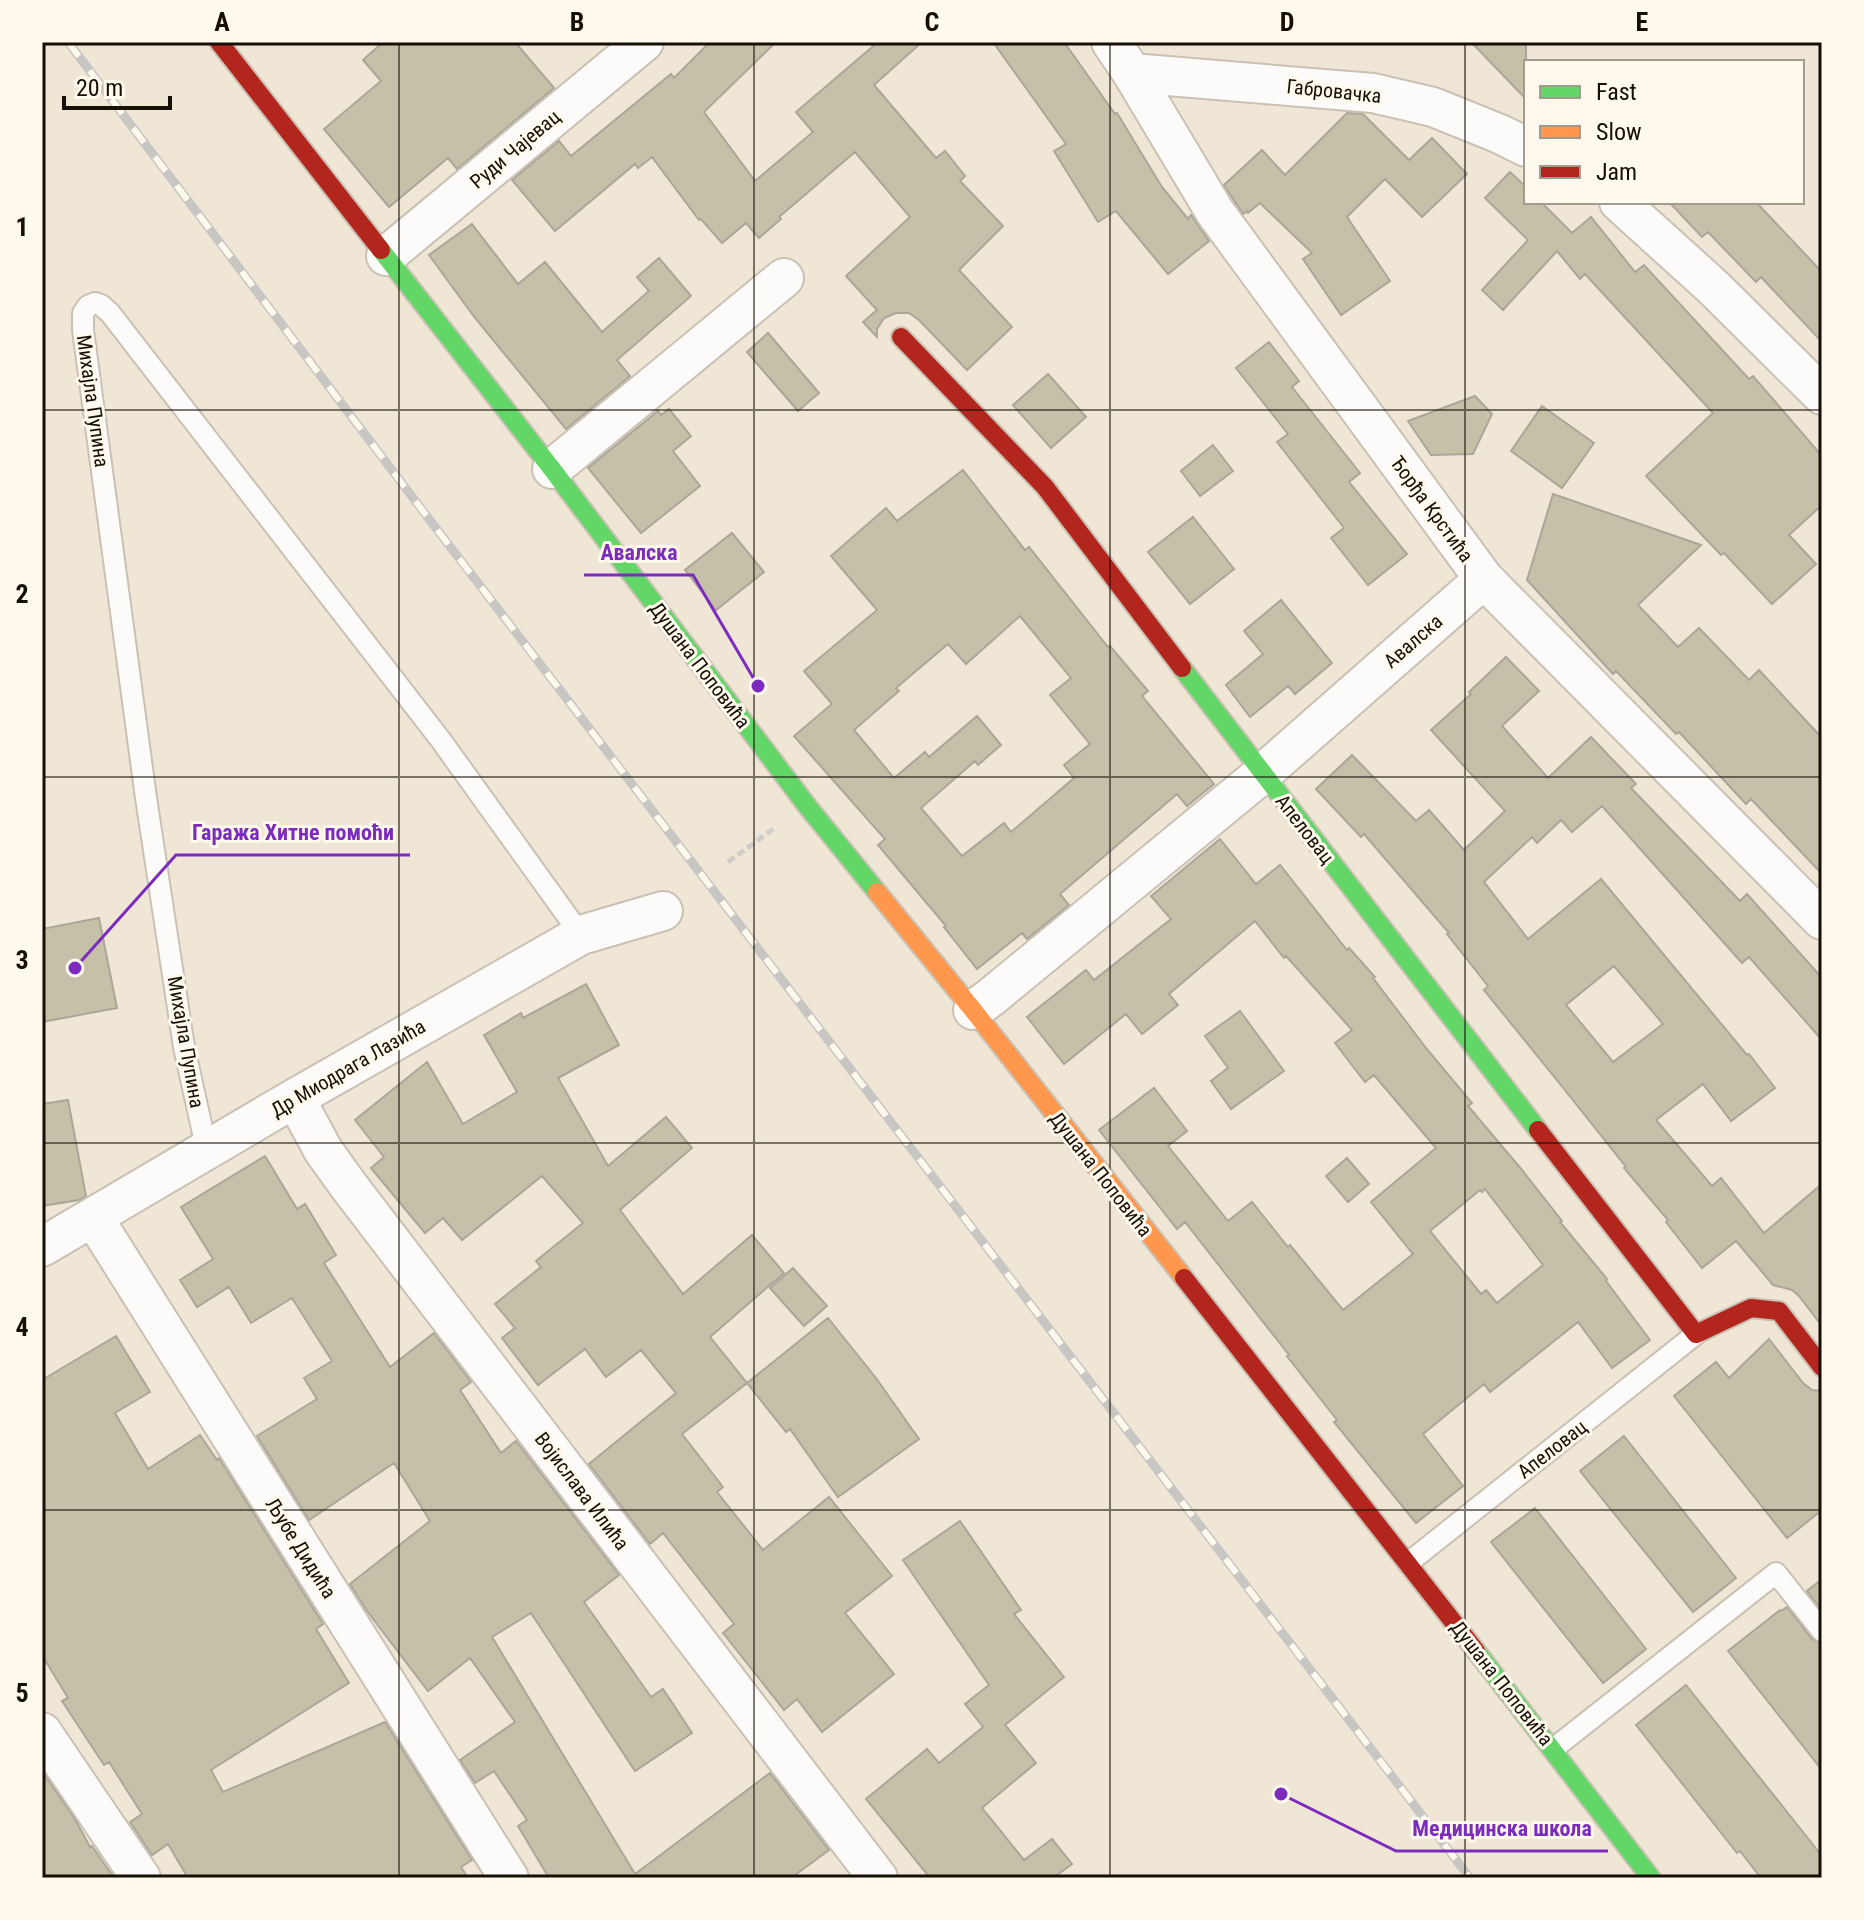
<svg xmlns="http://www.w3.org/2000/svg" width="1864" height="1920" viewBox="0 0 1864 1920" font-family="'Roboto Condensed',sans-serif">
<style>
.building{fill:#c6c0a9;stroke:#aba699;stroke-width:2;fill-rule:evenodd}
.lines{fill:none;stroke-linecap:round;stroke-linejoin:round}
.lane-casing{stroke:#c9c1b4;stroke-width:24}
.street-casing{stroke:#c9c1b4;stroke-width:42}
.fast-casing{stroke:#c9c1b4;stroke-width:22}
.slow-casing{stroke:#c9c1b4;stroke-width:22}
.jam-casing{stroke:#c9c1b4;stroke-width:22}
.path{stroke:#d0ccc8;stroke-width:5;stroke-dasharray:8 4;stroke-linecap:butt}
.lane{stroke:#fdfbf9;stroke-width:20}
.street{stroke:#fdfbf9;stroke-width:38}
.fast{stroke:#63d668;stroke-width:18}
.slow{stroke:#ff974d;stroke-width:18}
.jam{stroke:#b3261e;stroke-width:18}
.rail-casing{stroke:#c8c6c2;stroke-width:9}
.rail{stroke:#fff8ec;stroke-width:6;stroke-dasharray:18;stroke-linecap:butt}
.grid{fill:none;stroke:#150f06;stroke-width:2;stroke-opacity:0.55}
.labels{text-anchor:middle;dominant-baseline:central;stroke-width:6;stroke-linejoin:round;paint-order:stroke}
.street-label{font-size:20px;fill:#150f06;stroke:#fff8ec}
.leader{fill:none;stroke:#7b2cbf;stroke-width:3}
.callout-dot{fill:#7b2cbf;stroke:#fff8ec;stroke-width:3}
.callout-label{font-size:22px;text-anchor:middle;font-weight:bold;fill:#7b2cbf;stroke:#fff8ec;stroke-width:6;stroke-linejoin:round;paint-order:stroke}
.neatline{fill:none;stroke:#150f06;stroke-width:3}
.grid-label{font-size:26px;text-anchor:middle;font-weight:bold;fill:#150f06}
</style>
<rect width="100%" height="100%" fill="#f0e6d6"/>
<path class="building" d="M 383,42 L 515,42 L 554,88 L 457,169 L 448,158 L 389,207 L 324,129 L 381,81 L 363,60 Z
M 710,42 L 776,42 L 704,112 L 755,181 L 813,132 L 796,112 L 878,42 L 922,42 L 874,85 L 936,158 L 945,151 L 965,176 L 960,181 L 1003,226 L 959,270 L 1012,327 L 967,370 L 919,320 L 909,313 L 896,313 L 884,318 L 877,329 L 877,337 L 863,322 L 877,310 L 846,276 L 910,217 L 855,152 L 779,217 L 781,219 L 759,238 L 746,223 L 722,243 L 701,219 L 699,220 L 652,157 L 638,168 L 635,164 L 555,231 L 512,180 L 559,141 L 571,156 L 671,74 L 674,78 Z
M 993,42 L 1064,42 L 1115,114 L 1117,113 L 1162,187 L 1188,219 L 1191,215 L 1209,241 L 1168,274 L 1116,211 L 1098,222 L 1054,151 L 1066,144 Z
M 1471,42 L 1526,42 L 1526,99 Z
M 1347,113 L 1363,114 L 1409,160 L 1432,138 L 1467,174 L 1422,217 L 1385,179 L 1347,217 L 1390,281 L 1341,315 L 1303,259 L 1312,253 L 1260,203 L 1248,213 L 1247,211 L 1243,214 L 1224,185 L 1262,150 L 1285,175 Z
M 1510,172 L 1526,187 L 1526,202 L 1541,202 L 1572,233 L 1591,217 L 1635,272 L 1644,265 L 1749,379 L 1753,376 L 1822,456 L 1822,505 L 1789,535 L 1816,564 L 1772,604 L 1724,553 L 1721,555 L 1646,476 L 1713,413 L 1585,274 L 1580,279 L 1557,251 L 1503,310 L 1482,290 L 1528,240 L 1485,198 Z
M 1669,202 L 1756,202 L 1822,272 L 1822,342 L 1761,277 L 1756,282 L 1708,232 L 1702,237 Z
M 472,224 L 518,284 L 545,262 L 602,332 L 649,291 L 637,277 L 659,258 L 691,296 L 617,360 L 630,376 L 566,429 L 475,318 L 429,255 Z
M 768,333 L 819,393 L 798,411 L 747,352 Z
M 1269,342 L 1299,381 L 1292,387 L 1360,473 L 1349,482 L 1407,554 L 1368,585 L 1331,538 L 1344,528 L 1277,442 L 1288,434 L 1236,368 Z
M 1048,374 L 1086,417 L 1051,448 L 1013,405 Z
M 1475,396 L 1492,414 L 1473,454 L 1431,455 L 1408,421 Z
M 1542,406 L 1594,443 L 1562,488 L 1511,451 Z
M 669,409 L 691,436 L 673,451 L 700,486 L 641,533 L 588,468 L 658,411 L 661,415 Z
M 1213,445 L 1233,471 L 1200,496 L 1181,471 Z
M 963,470 L 1025,550 L 1029,547 L 1108,647 L 1110,646 L 1148,691 L 1142,696 L 1214,784 L 1187,806 L 1177,794 L 1060,894 L 1069,905 L 1027,939 L 1022,933 L 977,969 L 944,927 L 946,926 L 878,845 L 885,839 L 794,736 L 832,704 L 804,671 L 877,610 L 831,556 L 886,508 L 897,521 ZM 1020,616 L 1071,678 L 1050,695 L 1090,744 L 1064,765 L 1074,778 L 1011,832 L 1004,823 L 962,856 L 921,808 L 975,761 L 978,765 L 1001,745 L 977,716 L 929,757 L 925,752 L 894,778 L 854,730 L 899,691 L 896,688 L 948,644 L 966,664 Z
M 1553,494 L 1701,545 L 1638,605 L 1678,647 L 1699,628 L 1749,680 L 1759,670 L 1822,738 L 1822,874 L 1751,799 L 1746,804 L 1679,732 L 1676,734 L 1616,671 L 1613,674 L 1527,580 Z
M 1193,517 L 1234,569 L 1190,604 L 1148,552 Z
M 732,533 L 764,572 L 716,610 L 685,570 Z
M 1281,600 L 1332,663 L 1295,694 L 1288,686 L 1250,717 L 1226,685 L 1263,654 L 1244,631 Z
M 1506,657 L 1539,691 L 1502,726 L 1548,778 L 1591,737 L 1636,784 L 1631,788 L 1740,901 L 1747,894 L 1822,978 L 1822,1040 L 1749,957 L 1742,963 L 1602,806 L 1572,832 L 1561,820 L 1537,843 L 1532,837 L 1484,882 L 1528,939 L 1601,879 L 1747,1055 L 1749,1054 L 1775,1088 L 1731,1121 L 1703,1084 L 1656,1120 L 1712,1186 L 1721,1178 L 1764,1233 L 1822,1184 L 1822,1326 L 1799,1296 L 1792,1290 L 1773,1285 L 1736,1241 L 1702,1268 L 1666,1222 L 1668,1220 L 1624,1168 L 1626,1167 L 1564,1089 L 1484,990 L 1488,986 L 1447,934 L 1449,933 L 1364,834 L 1361,837 L 1316,789 L 1352,755 L 1416,821 L 1429,810 L 1464,850 L 1505,811 L 1431,730 L 1471,694 L 1469,692 ZM 1614,966 L 1663,1024 L 1613,1062 L 1566,1005 Z
M 1220,839 L 1256,884 L 1280,865 L 1347,950 L 1349,948 L 1375,977 L 1373,978 L 1426,1048 L 1472,1103 L 1468,1106 L 1522,1170 L 1562,1221 L 1560,1222 L 1607,1279 L 1606,1281 L 1650,1340 L 1612,1368 L 1578,1322 L 1490,1392 L 1484,1384 L 1423,1434 L 1463,1486 L 1416,1523 L 1334,1422 L 1337,1420 L 1287,1356 L 1289,1355 L 1185,1222 L 1177,1229 L 1099,1130 L 1154,1088 L 1187,1131 L 1168,1146 L 1228,1221 L 1252,1202 L 1288,1247 L 1290,1245 L 1343,1310 L 1413,1254 L 1371,1202 L 1436,1148 L 1374,1075 L 1365,1082 L 1335,1043 L 1352,1030 L 1286,956 L 1284,958 L 1255,921 L 1169,994 L 1178,1005 L 1142,1034 L 1126,1014 L 1064,1064 L 1027,1017 L 1086,970 L 1094,980 L 1171,919 L 1151,896 ZM 1485,1189 L 1543,1265 L 1497,1303 L 1486,1290 L 1481,1294 L 1430,1231 L 1480,1190 L 1482,1192 Z
M 99,918 L 117,1008 L 42,1022 L 42,929 Z
M 586,984 L 619,1045 L 558,1078 L 608,1166 L 666,1117 L 692,1148 L 620,1210 L 683,1294 L 752,1235 L 784,1273 L 710,1337 L 747,1383 L 682,1434 L 723,1487 L 717,1492 L 763,1550 L 829,1497 L 892,1576 L 845,1613 L 894,1674 L 822,1732 L 797,1699 L 784,1710 L 723,1633 L 734,1624 L 663,1533 L 650,1544 L 589,1464 L 676,1393 L 641,1350 L 606,1377 L 585,1349 L 538,1385 L 502,1338 L 515,1328 L 495,1304 L 541,1267 L 536,1261 L 583,1223 L 542,1176 L 462,1240 L 443,1218 L 425,1233 L 371,1168 L 384,1157 L 355,1120 L 427,1062 L 463,1124 L 517,1092 L 484,1035 L 521,1013 L 523,1018 Z
M 1240,1011 L 1284,1071 L 1231,1109 L 1211,1081 L 1228,1068 L 1205,1036 Z
M 68,1100 L 86,1196 L 79,1200 L 42,1206 L 42,1104 Z
M 265,1156 L 297,1209 L 305,1204 L 336,1255 L 324,1263 L 390,1367 L 434,1333 L 471,1382 L 460,1390 L 501,1453 L 516,1441 L 619,1575 L 584,1602 L 651,1697 L 663,1689 L 692,1733 L 635,1771 L 531,1613 L 492,1637 L 635,1874 L 770,1773 L 829,1850 L 791,1878 L 549,1878 L 518,1826 L 527,1820 L 494,1771 L 475,1783 L 460,1760 L 515,1722 L 470,1658 L 428,1691 L 367,1611 L 350,1584 L 430,1521 L 394,1463 L 309,1520 L 257,1436 L 317,1399 L 304,1378 L 332,1361 L 292,1298 L 251,1323 L 229,1287 L 197,1307 L 180,1280 L 213,1259 L 181,1207 Z
M 1347,1158 L 1369,1184 L 1348,1202 L 1326,1176 Z
M 793,1268 L 827,1306 L 804,1326 L 770,1288 Z
M 828,1318 L 876,1378 L 919,1439 L 838,1497 L 790,1429 L 786,1432 L 747,1383 Z
M 116,1336 L 150,1392 L 115,1413 L 148,1469 L 200,1435 L 217,1460 L 219,1458 L 323,1624 L 316,1629 L 349,1683 L 211,1770 L 223,1792 L 385,1722 L 472,1860 L 461,1867 L 468,1878 L 188,1878 L 168,1844 L 152,1855 L 130,1822 L 142,1814 L 109,1762 L 104,1765 L 62,1701 L 68,1698 L 42,1655 L 42,1380 Z
M 1769,1339 L 1803,1383 L 1812,1390 L 1822,1391 L 1822,1510 L 1787,1538 L 1674,1396 L 1716,1362 L 1729,1378 Z
M 1624,1436 L 1736,1578 L 1693,1612 L 1580,1471 Z
M 1535,1508 L 1646,1649 L 1603,1683 L 1491,1542 Z
M 960,1521 L 1021,1610 L 1014,1614 L 1064,1677 L 1005,1725 L 1036,1763 L 982,1808 L 1024,1860 L 1052,1839 L 1072,1864 L 1053,1878 L 930,1878 L 866,1799 L 927,1749 L 939,1763 L 983,1727 L 965,1704 L 989,1685 L 903,1560 Z
M 1822,1579 L 1822,1610 L 1807,1591 Z
M 1787,1607 L 1812,1639 L 1822,1644 L 1822,1770 L 1728,1651 L 1780,1610 L 1781,1611 Z
M 1686,1685 L 1822,1856 L 1822,1878 L 1761,1878 L 1740,1851 L 1737,1853 L 1636,1725 Z
M 42,1771 L 75,1819 L 90,1847 L 92,1846 L 114,1878 L 42,1878 Z"/>
<g class="lines">
<defs>
<path id="lane" d="M 207,1151 L 184,1047 L 146,798 L 83,330 L 83,313 L 88,306 L 95,303 L 101,305 L 110,313 L 440,739 L 581,935
M 1408,1563 L 1696,1334
M 1553,1749 L 1776,1573 L 1822,1631"/>
<path id="street" d="M 1111,42 L 1132,73 L 1215,212 L 1484,579 L 1822,920
M 1132,73 L 1373,93 L 1433,107 L 1500,134 L 1526,147
M 1619,202 L 1714,288 L 1822,395
M 386,256 L 644,42
M 552,469 L 784,278
M 973,1010 L 990,998 L 1262,774 L 1484,579
M 295,1098 L 323,1150 L 348,1185 L 878,1878
M 93,1217 L 509,1878
M 42,1247 L 295,1098 L 581,935 L 663,911
M 42,1732 L 141,1878"/>
<path id="fast" d="M 381,250 L 552,469 L 808,807 L 877,892
M 1182,668 L 1538,1130
M 1476,1651 L 1651,1878"/>
<path id="slow" d="M 877,892 L 973,1010 L 1184,1278"/>
<path id="jam" d="M 219,42 L 381,250
M 901,337 L 1045,487 L 1182,668
M 1538,1130 L 1696,1334 L 1751,1308 L 1779,1311 L 1822,1367
M 1184,1278 L 1476,1651"/>
</defs>
<use href="#lane" class="lane-casing"/>
<use href="#street" class="street-casing"/>
<use href="#fast" class="fast-casing"/>
<use href="#slow" class="slow-casing"/>
<use href="#jam" class="jam-casing"/>
<path class="path" d="M 728,862 L 776,827"/>
<use href="#lane" class="lane"/>
<use href="#street" class="street"/>
<use href="#fast" class="fast"/>
<use href="#slow" class="slow"/>
<use href="#jam" class="jam"/>
<defs>
<path id="rail" d="M 68,42 L 432,523 L 1470,1878"/>
</defs>
<use href="#rail" class="rail-casing"/>
<use href="#rail" class="rail"/>
</g>
<path class="grid" d="M 399,42 L 399,1878M 754,42 L 754,1878M 1110,42 L 1110,1878M 1465,42 L 1465,1878M 42,410 L 1822,410M 42,777 L 1822,777M 42,1143 L 1822,1143M 42,1510 L 1822,1510"/>
<g class="labels">
<g class="street-label">
<text transform="translate(1334 91) rotate(6)">Габровачка</text>
<text transform="translate(515 149) rotate(-40)">Руди Чајевац</text>
<text transform="translate(93 401) rotate(82)">Михајла Пупина</text>
<text transform="translate(1432 509) rotate(54)">Ђорђа Крстића</text>
<text transform="translate(1413 641) rotate(-41)">Авалска</text>
<text transform="translate(700 665) rotate(53)">Душана Поповића</text>
<text transform="translate(1305 829) rotate(52)">Апеловац</text>
<text transform="translate(186 1042) rotate(80)">Михајла Пупина</text>
<text transform="translate(348 1068) rotate(-30)">Др Миодрага Лазића</text>
<text transform="translate(1101 1174) rotate(52)">Душана Поповића</text>
<text transform="translate(1552 1449) rotate(-38)">Апеловац</text>
<text transform="translate(582 1491) rotate(53)">Војислава Илића</text>
<text transform="translate(301 1548) rotate(58)">Љубе Дидића</text>
<text transform="translate(1502 1683) rotate(52)">Душана Поповића</text>
</g>
</g>
<path class="leader" d="M758 686L693 575H584M75 968L176 855H410M1281 1794L1396 1851H1608"/>
<g class="callout-dot">
<circle cx="758" cy="686" r="8"/>
<circle cx="75" cy="968" r="8"/>
<circle cx="1281" cy="1794" r="8"/>
</g>
<g class="callout-label">
<text x="639" y="560">Авалска</text>
<text x="293" y="840">Гаража Хитне помоћи</text>
<text x="1502" y="1836">Медицинска школа</text>
</g>
<rect width="1864" height="1920" fill="none" stroke="#fff8ec" stroke-width="88"/>
<rect x="1524" y="60" width="280" height="144" fill="#fff8ec" stroke="#a19b90" stroke-width="2"/>
<rect x="1540" y="86" width="40" height="12" fill="#63d668" stroke="#a19b90" stroke-width="2"/>
<text x="1596" y="100" font-size="24" fill="#150f06">Fast</text>
<rect x="1540" y="126" width="40" height="12" fill="#ff974d" stroke="#a19b90" stroke-width="2"/>
<text x="1596" y="140" font-size="24" fill="#150f06">Slow</text>
<rect x="1540" y="166" width="40" height="12" fill="#b3261e" stroke="#a19b90" stroke-width="2"/>
<text x="1596" y="180" font-size="24" fill="#150f06">Jam</text>
<path d="M64 96v12h106v-12" fill="none" stroke="#150f06" stroke-width="4"/>
<text x="76" y="96" font-size="24" fill="#150f06" stroke="#fff8ec" stroke-width="6" paint-order="stroke">20 m</text>
<rect x="44" y="44" width="1776" height="1832" class="neatline"/>
<g class="grid-label">
<text x="222" y="31">A</text>
<text x="577" y="31">B</text>
<text x="932" y="31">C</text>
<text x="1287" y="31">D</text>
<text x="1642" y="31">E</text>
<text x="22" y="236">1</text>
<text x="22" y="603">2</text>
<text x="22" y="969">3</text>
<text x="22" y="1336">4</text>
<text x="22" y="1702">5</text>
</g>
</svg>
